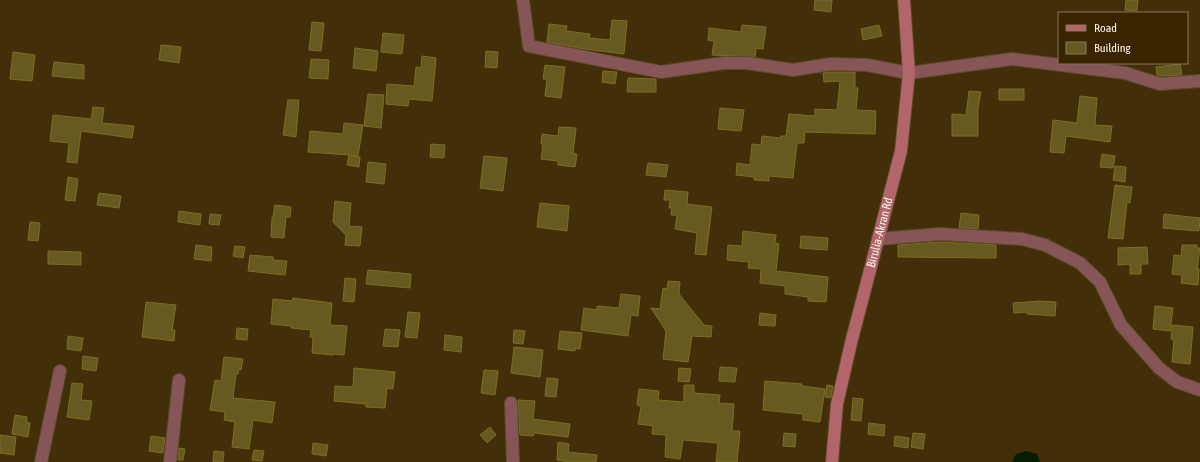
<svg xmlns="http://www.w3.org/2000/svg" width="1200" height="462" viewBox="0 0 1200 462" font-family="'Asap Condensed',sans-serif">
<style>
.water{fill:#061d00}
.building{fill:#665a20;stroke:#7f6e1f}
.lines{fill:none;stroke-linecap:round;stroke-linejoin:round}
.street-casing{stroke:#5d4a29;stroke-width:14}
.secondary-casing{stroke:#5d4a29;stroke-width:14}
.street{stroke:#855557;stroke-width:12}
.secondary{stroke:#b2666b;stroke-width:12}
.labels{text-anchor:middle;dominant-baseline:central;stroke-width:3;stroke-linejoin:round;paint-order:stroke}
.street-label{font-size:12px;fill:#fdf4e7;stroke:#392400}
</style>
<rect width="100%" height="100%" fill="#432e0a"/>
<path class="water" d="M 1026,451 L 1037,454 L 1040,462 L 1012,462 L 1016,454 Z"/>
<path class="building" d="M 815,0 L 832,0 L 831,12 L 814,10 Z
M 1126,0 L 1138,0 L 1137,11 L 1125,10 Z
M 612,20 L 627,21 L 624,54 L 584,49 L 547,42 L 549,24 L 567,26 L 566,31 L 590,34 L 589,38 L 610,40 Z
M 312,22 L 324,23 L 321,51 L 309,50 Z
M 742,25 L 766,27 L 763,49 L 756,48 L 755,57 L 712,55 L 714,41 L 708,40 L 709,28 L 741,32 Z
M 879,25 L 882,36 L 863,40 L 861,29 Z
M 383,33 L 404,35 L 402,54 L 381,52 Z
M 161,45 L 181,47 L 179,63 L 159,60 Z
M 355,48 L 378,51 L 376,71 L 353,68 Z
M 486,51 L 498,52 L 497,68 L 485,67 Z
M 13,52 L 35,55 L 32,81 L 10,79 Z
M 422,56 L 436,58 L 432,101 L 409,99 L 408,106 L 386,104 L 387,84 L 414,86 L 416,67 L 421,68 Z
M 311,59 L 329,60 L 328,79 L 309,78 Z
M 54,62 L 84,65 L 84,79 L 52,76 Z
M 1180,64 L 1182,75 L 1161,76 L 1157,75 L 1156,67 Z
M 545,65 L 565,67 L 561,98 L 545,96 L 547,79 L 543,79 Z
M 603,71 L 617,72 L 615,84 L 602,82 Z
M 831,72 L 855,72 L 855,88 L 858,88 L 856,110 L 876,111 L 875,134 L 805,132 L 804,143 L 797,143 L 793,178 L 769,176 L 769,181 L 754,180 L 754,177 L 736,175 L 737,163 L 750,165 L 752,144 L 761,145 L 762,136 L 781,138 L 781,136 L 786,136 L 789,114 L 815,116 L 815,109 L 837,110 L 840,81 L 824,82 L 823,73 Z
M 628,78 L 656,79 L 656,92 L 627,92 Z
M 999,89 L 1024,89 L 1024,100 L 999,100 Z
M 969,91 L 981,92 L 978,108 L 978,136 L 952,136 L 952,114 L 966,115 Z
M 368,94 L 384,95 L 381,128 L 364,126 Z
M 1080,96 L 1097,98 L 1095,125 L 1112,126 L 1110,142 L 1066,136 L 1064,153 L 1050,152 L 1053,120 L 1077,123 Z
M 288,100 L 299,100 L 296,137 L 283,135 Z
M 93,107 L 104,108 L 102,123 L 134,126 L 132,138 L 81,131 L 77,163 L 67,162 L 69,143 L 50,141 L 53,115 L 91,119 Z
M 720,108 L 744,110 L 741,131 L 718,129 Z
M 344,123 L 363,125 L 358,156 L 351,156 L 360,157 L 359,167 L 347,165 L 349,155 L 308,152 L 310,131 L 343,134 Z
M 559,127 L 576,128 L 573,153 L 577,154 L 575,167 L 558,165 L 558,161 L 541,159 L 543,144 L 541,144 L 542,134 L 558,136 Z
M 431,144 L 445,145 L 444,158 L 430,157 Z
M 1102,154 L 1115,156 L 1113,168 L 1100,167 Z
M 484,156 L 507,158 L 503,191 L 480,188 Z
M 368,162 L 386,164 L 384,184 L 366,182 Z
M 648,163 L 668,165 L 666,177 L 646,175 Z
M 1115,166 L 1126,167 L 1125,182 L 1113,180 Z
M 68,177 L 78,179 L 75,201 L 65,200 Z
M 1115,185 L 1132,187 L 1130,203 L 1127,202 L 1123,239 L 1108,238 Z
M 665,190 L 688,192 L 687,204 L 712,207 L 706,255 L 695,254 L 697,233 L 675,229 L 677,215 L 671,215 L 672,208 L 669,208 L 670,200 L 664,200 Z
M 99,193 L 121,196 L 119,208 L 97,205 Z
M 335,201 L 351,203 L 349,226 L 362,227 L 360,246 L 345,245 L 346,235 L 333,222 Z
M 540,203 L 569,206 L 567,231 L 537,227 Z
M 275,205 L 291,207 L 290,217 L 286,217 L 284,238 L 271,237 L 272,217 L 273,217 Z
M 179,211 L 201,214 L 200,225 L 178,222 Z
M 961,213 L 979,215 L 978,229 L 959,228 Z
M 210,214 L 221,215 L 219,225 L 209,224 Z
M 1164,214 L 1200,218 L 1199,231 L 1163,228 Z
M 30,222 L 40,223 L 38,241 L 28,240 Z
M 743,231 L 776,235 L 775,243 L 779,244 L 776,271 L 828,277 L 826,302 L 808,301 L 808,297 L 785,294 L 785,286 L 760,283 L 761,269 L 748,268 L 749,262 L 727,260 L 728,245 L 742,246 Z
M 801,236 L 828,238 L 827,250 L 800,248 Z
M 940,242 L 996,245 L 996,258 L 898,257 L 898,245 Z
M 196,245 L 212,247 L 211,261 L 194,259 Z
M 1182,245 L 1197,245 L 1197,248 L 1200,248 L 1197,269 L 1199,269 L 1198,285 L 1181,283 L 1182,275 L 1172,274 L 1174,255 L 1181,256 Z
M 235,246 L 245,247 L 243,258 L 233,256 Z
M 1147,247 L 1148,264 L 1141,264 L 1141,274 L 1130,274 L 1130,264 L 1118,265 L 1118,248 Z
M 48,251 L 81,252 L 81,265 L 48,264 Z
M 250,255 L 273,257 L 273,260 L 287,261 L 285,275 L 248,271 Z
M 368,270 L 411,274 L 410,288 L 366,284 Z
M 345,278 L 356,279 L 354,302 L 343,301 Z
M 668,281 L 680,282 L 679,294 L 704,325 L 712,326 L 711,337 L 692,336 L 688,362 L 663,359 L 666,331 L 651,308 L 660,309 L 663,288 L 667,289 Z
M 621,294 L 640,296 L 638,316 L 631,315 L 628,336 L 581,330 L 584,308 L 597,310 L 597,306 L 619,308 Z
M 293,298 L 332,303 L 330,325 L 347,326 L 344,355 L 334,354 L 333,355 L 312,353 L 313,337 L 310,337 L 311,330 L 291,328 L 291,326 L 271,324 L 273,299 L 292,301 Z
M 1040,301 L 1056,302 L 1055,316 L 1027,314 L 1027,312 L 1014,313 L 1013,303 Z
M 146,302 L 176,305 L 172,330 L 175,330 L 174,341 L 142,337 Z
M 1155,306 L 1173,308 L 1170,331 L 1153,329 Z
M 408,312 L 420,313 L 417,338 L 405,337 Z
M 760,313 L 776,315 L 775,326 L 759,325 Z
M 1172,325 L 1193,327 L 1190,364 L 1172,362 L 1174,340 L 1171,339 Z
M 237,328 L 248,329 L 247,340 L 236,339 Z
M 385,329 L 400,330 L 398,347 L 383,346 Z
M 514,330 L 525,331 L 523,344 L 513,343 Z
M 560,331 L 582,333 L 580,349 L 575,348 L 575,351 L 558,349 Z
M 445,335 L 462,337 L 461,352 L 444,350 Z
M 68,336 L 83,338 L 81,351 L 67,349 Z
M 514,347 L 543,350 L 540,377 L 511,373 Z
M 83,356 L 98,358 L 96,371 L 82,369 Z
M 224,357 L 243,359 L 241,370 L 239,369 L 238,374 L 236,374 L 233,398 L 275,402 L 272,423 L 253,420 L 249,449 L 232,447 L 235,422 L 224,420 L 225,412 L 210,410 L 215,380 L 221,381 Z
M 720,367 L 737,368 L 735,382 L 719,381 Z
M 354,368 L 395,372 L 393,389 L 387,388 L 385,408 L 366,407 L 366,404 L 334,401 L 335,386 L 353,387 Z
M 679,368 L 691,369 L 689,382 L 678,381 Z
M 484,370 L 498,371 L 495,395 L 481,393 Z
M 547,378 L 558,379 L 556,397 L 545,396 Z
M 765,381 L 802,384 L 802,386 L 825,389 L 820,422 L 803,420 L 803,414 L 763,410 Z
M 72,383 L 83,384 L 81,400 L 92,401 L 89,420 L 67,417 Z
M 684,385 L 694,385 L 694,393 L 720,395 L 719,403 L 734,404 L 732,431 L 740,431 L 737,462 L 716,462 L 718,443 L 683,440 L 680,459 L 665,457 L 666,435 L 652,434 L 653,426 L 638,424 L 641,406 L 637,405 L 639,389 L 659,391 L 658,400 L 684,402 Z
M 827,385 L 833,386 L 831,398 L 825,397 Z
M 853,398 L 863,399 L 861,421 L 851,420 Z
M 518,400 L 535,401 L 533,419 L 570,424 L 568,437 L 534,433 L 533,436 L 520,435 Z
M 15,415 L 27,417 L 27,423 L 30,423 L 28,437 L 12,434 Z
M 869,423 L 885,425 L 884,436 L 868,434 Z
M 490,427 L 496,435 L 487,443 L 480,435 Z
M 784,433 L 796,434 L 795,447 L 783,446 Z
M 913,433 L 925,434 L 923,449 L 911,447 Z
M 0,435 L 16,437 L 14,455 L 0,453 Z
M 151,436 L 165,438 L 163,453 L 149,451 Z
M 895,436 L 909,438 L 908,448 L 894,446 Z
M 558,442 L 569,444 L 568,452 L 597,455 L 596,462 L 570,462 L 557,460 Z
M 313,443 L 328,445 L 326,456 L 312,454 Z
M 179,448 L 185,449 L 183,460 L 178,460 Z
M 254,450 L 264,451 L 262,461 L 252,460 Z
M 214,451 L 224,452 L 223,462 L 213,462 Z"/>
<g class="lines">
<defs>
<path id="street" d="M 523,0 L 529,46 L 661,72 L 724,63 L 747,63 L 793,70 L 831,64 L 867,65 L 909,73 L 1012,59 L 1125,73 L 1160,84 L 1200,81
M 878,239 L 940,234 L 1022,239 L 1045,245 L 1080,263 L 1100,282 L 1121,325 L 1159,368 L 1177,382 L 1200,390
M 511,403 L 513,462
M 41,462 L 60,371
M 170,462 L 179,380"/>
<g id="secondary">
<path id="s1" d="M 832,462 L 837,404 L 851,343 L 901,151 L 909,73 L 904,0"/>
</g>
</defs>
<use href="#street" class="street-casing"/>
<use href="#secondary" class="secondary-casing"/>
<use href="#street" class="street"/>
<use href="#secondary" class="secondary"/>
</g>
<g class="labels">
<g class="street-label">
<text stroke="none"><textPath href="#s1" startOffset="235">Birulia-Akran Rd</textPath></text>
</g>
</g>
<rect x="1058" y="12" width="130" height="52" fill="#392400" stroke="#87775c"/>
<rect x="1066" y="25" width="20" height="6" fill="#b2666b" stroke="#87775c"/>
<text x="1094" y="32" font-size="12" fill="#fdf4e7">Road</text>
<rect x="1066" y="42" width="20" height="12" fill="#665a20" stroke="#87775c"/>
<text x="1094" y="52" font-size="12" fill="#fdf4e7">Building</text>
</svg>
